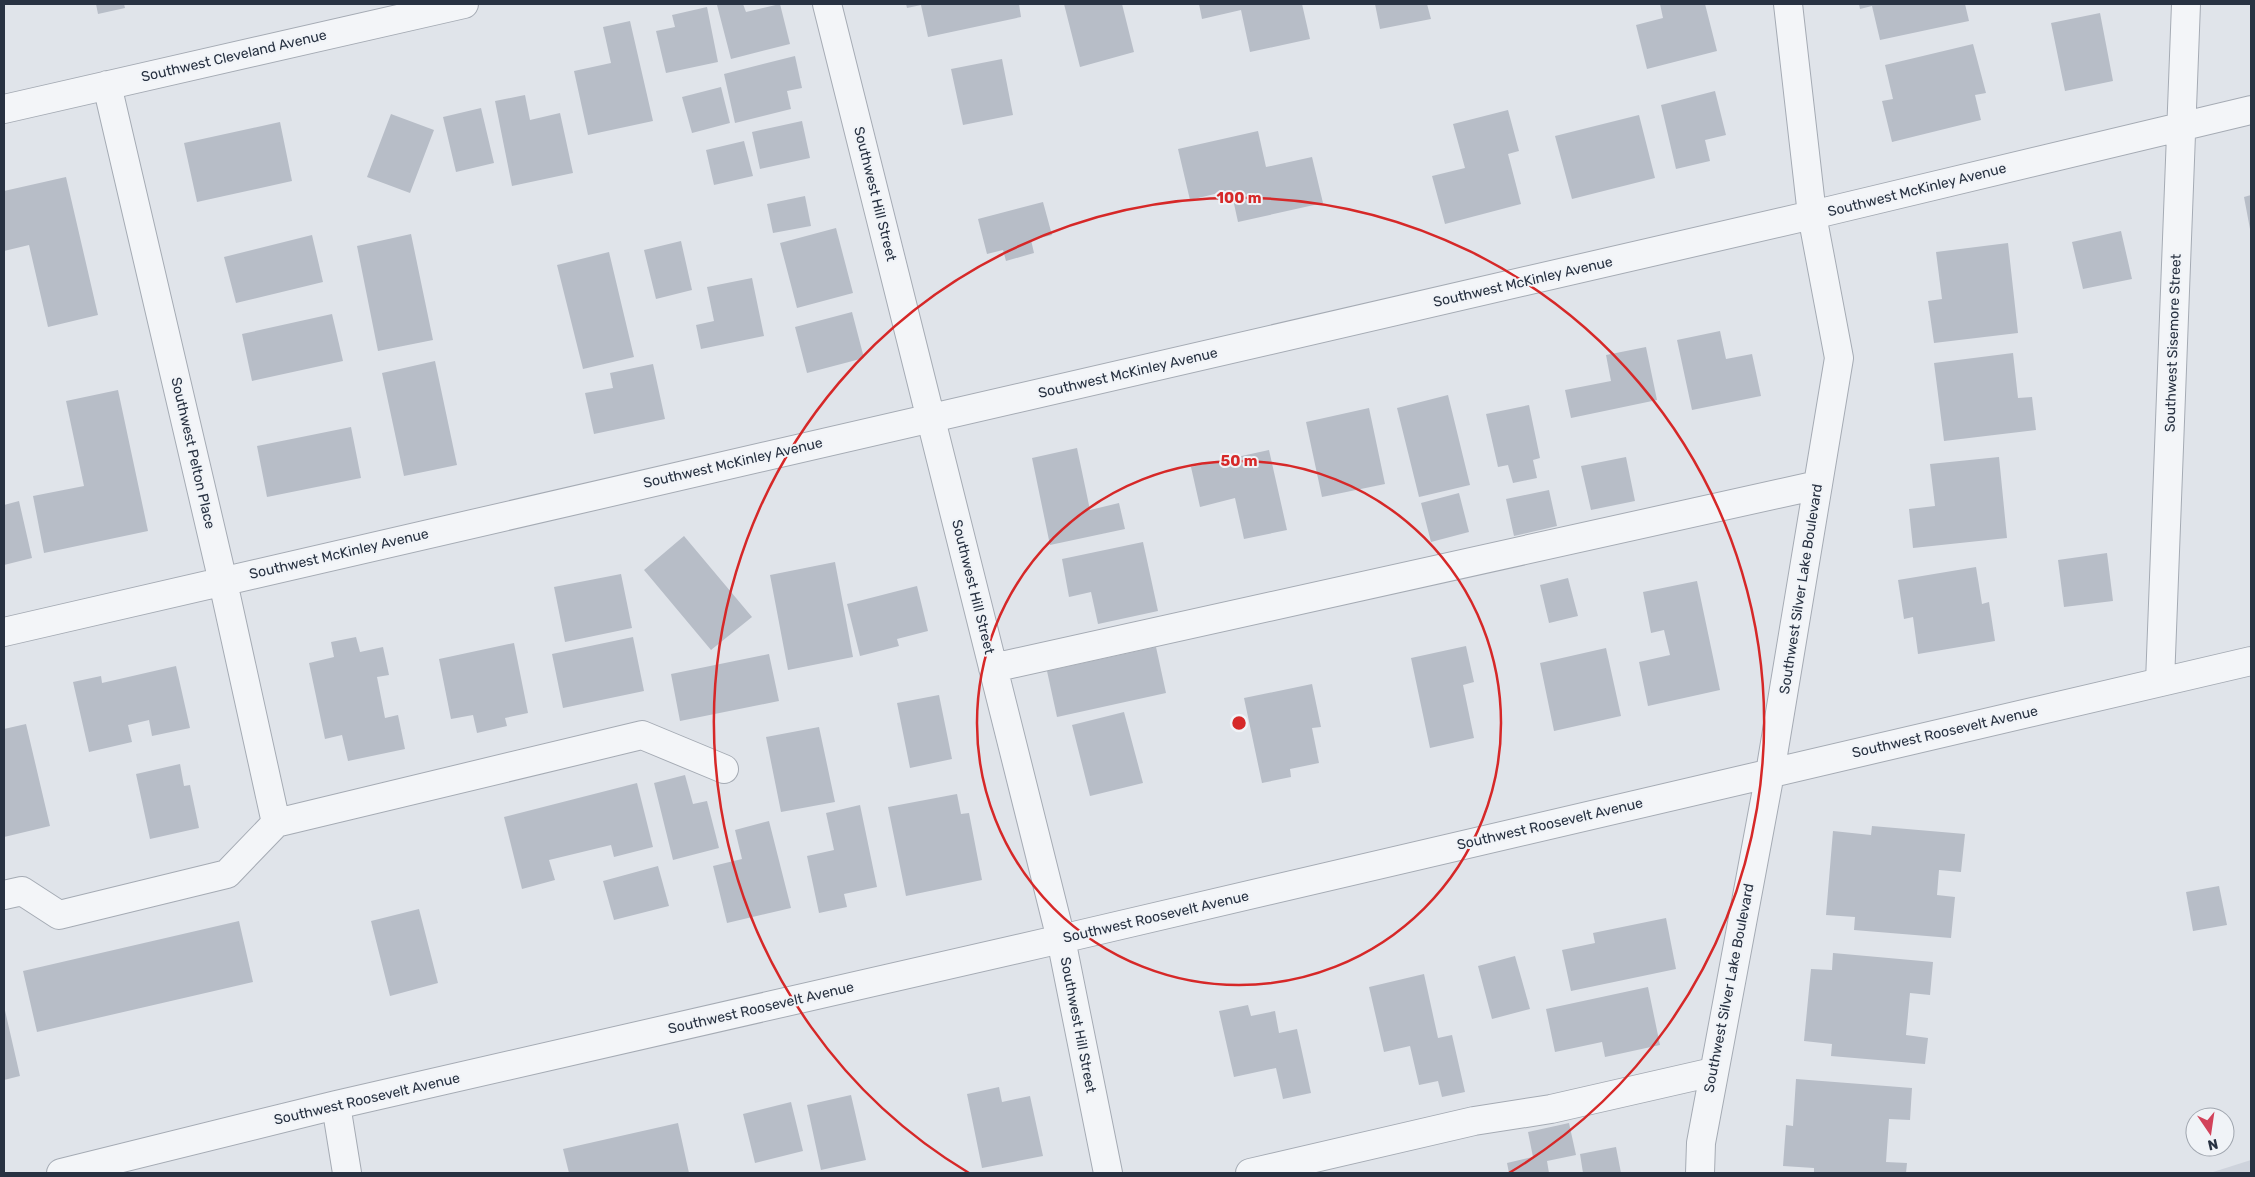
<svg xmlns="http://www.w3.org/2000/svg" width="2255" height="1177" viewBox="0 0 2255 1177" font-family="Rubik,sans-serif">
<style>
.built{fill:#ced3dc}
.building{fill:#b7bdc7}
.lines{fill:none;stroke-linecap:round;stroke-linejoin:round}
.minor-casing{stroke:#a5abb4;stroke-width:30}
.minor{stroke:#f3f5f8;stroke-width:28}
.ring{fill:none;stroke:#d62828;stroke-width:2.5}
.labels{text-anchor:middle;dominant-baseline:central;stroke-width:4;stroke-linejoin:round;paint-order:stroke}
.street-label{font-size:14px;fill:#283242;stroke:#f0f3f7}
.centre{fill:#d62828;stroke:#f0f3f7;stroke-width:2.5}
.ring-label{font-size:15px;text-anchor:middle;font-weight:bold;fill:#d62828;stroke:#f0f3f7;stroke-width:4;stroke-linejoin:round;paint-order:stroke}
</style>
<rect width="100%" height="100%" fill="#e0e4ea"/>
<path class="built" d="M 2251,1160 L 2251,1173 L 2210,1173 Z"/>
<path class="building" d="M 96,4 L 124,4 L 125,8 L 98,14 Z
M 722,4 L 743,4 L 746,12 L 780,4 L 790,44 L 731,59 L 717,5 Z
M 906,4 L 1019,4 L 1021,17 L 928,37 L 921,5 L 907,8 Z
M 1064,4 L 1122,4 L 1134,52 L 1080,67 Z
M 1199,4 L 1302,4 L 1310,39 L 1250,52 L 1241,10 L 1202,19 Z
M 1375,4 L 1427,4 L 1431,19 L 1380,29 Z
M 1660,4 L 1705,4 L 1717,51 L 1647,69 L 1636,25 L 1663,18 Z
M 1859,4 L 1965,4 L 1969,21 L 1880,40 L 1872,6 L 1860,9 Z
M 707,7 L 718,62 L 666,73 L 656,31 L 675,27 L 672,15 Z
M 2100,13 L 2113,81 L 2065,91 L 2051,23 Z
M 630,21 L 653,121 L 588,135 L 574,71 L 611,63 L 603,27 Z
M 1973,44 L 1986,93 L 1975,95 L 1981,120 L 1892,142 L 1882,101 L 1893,99 L 1885,65 Z
M 795,56 L 802,88 L 787,91 L 791,109 L 735,123 L 724,74 Z
M 1002,59 L 1013,115 L 963,125 L 951,69 Z
M 721,87 L 730,123 L 692,133 L 682,97 Z
M 1715,91 L 1726,135 L 1705,140 L 1710,161 L 1676,169 L 1661,105 Z
M 525,95 L 530,120 L 560,113 L 573,173 L 512,186 L 495,101 Z
M 481,108 L 494,163 L 456,172 L 443,117 Z
M 1508,110 L 1519,151 L 1508,154 L 1521,204 L 1445,224 L 1432,176 L 1465,168 L 1453,124 Z
M 391,114 L 434,130 L 410,193 L 367,177 Z
M 1639,115 L 1655,178 L 1572,199 L 1555,136 Z
M 802,121 L 810,158 L 760,169 L 752,132 Z
M 280,122 L 292,181 L 197,202 L 184,143 Z
M 1258,131 L 1266,167 L 1312,157 L 1323,203 L 1238,222 L 1231,190 L 1190,200 L 1178,149 Z
M 744,141 L 753,176 L 714,185 L 706,150 Z
M 66,177 L 98,315 L 48,327 L 29,245 L 4,251 L 4,191 Z
M 2251,195 L 2251,229 L 2250,229 L 2244,197 Z
M 805,196 L 811,226 L 773,233 L 767,204 Z
M 1043,202 L 1052,235 L 1031,240 L 1034,253 L 1006,261 L 1003,250 L 987,254 L 978,219 Z
M 836,228 L 853,293 L 797,308 L 780,243 Z
M 2121,231 L 2132,279 L 2083,289 L 2072,242 Z
M 411,234 L 433,340 L 378,351 L 357,246 Z
M 312,235 L 323,282 L 236,303 L 224,257 Z
M 681,241 L 692,290 L 656,299 L 644,250 Z
M 2008,243 L 2018,333 L 1934,343 L 1928,301 L 1942,299 L 1936,252 Z
M 609,252 L 634,357 L 583,369 L 557,265 Z
M 752,278 L 764,336 L 701,349 L 696,325 L 714,321 L 707,287 Z
M 852,312 L 864,358 L 807,373 L 795,327 Z
M 332,314 L 343,361 L 252,381 L 242,334 Z
M 1720,331 L 1726,359 L 1752,354 L 1761,396 L 1692,410 L 1677,340 Z
M 1646,347 L 1657,400 L 1571,418 L 1565,390 L 1611,381 L 1606,355 Z
M 2013,353 L 2018,398 L 2032,397 L 2036,430 L 1944,441 L 1934,363 Z
M 435,361 L 457,465 L 404,476 L 382,373 Z
M 653,364 L 665,419 L 594,434 L 585,393 L 613,388 L 610,373 Z
M 118,390 L 148,531 L 44,553 L 33,496 L 84,486 L 66,401 Z
M 1448,395 L 1470,485 L 1419,497 L 1397,408 Z
M 1529,405 L 1540,458 L 1533,460 L 1537,478 L 1513,483 L 1508,465 L 1498,467 L 1486,414 Z
M 1369,408 L 1385,484 L 1322,497 L 1306,422 Z
M 351,427 L 361,478 L 267,497 L 257,446 Z
M 1077,448 L 1090,510 L 1119,503 L 1125,529 L 1050,545 L 1032,458 Z
M 1269,450 L 1287,530 L 1244,539 L 1235,498 L 1200,507 L 1191,467 Z
M 1626,457 L 1635,501 L 1591,510 L 1581,466 Z
M 1999,457 L 2007,538 L 1913,548 L 1909,509 L 1935,506 L 1930,464 Z
M 1549,490 L 1557,526 L 1514,536 L 1506,499 Z
M 1459,493 L 1469,532 L 1431,542 L 1421,503 Z
M 19,501 L 32,558 L 4,565 L 4,505 Z
M 684,536 L 752,617 L 711,650 L 644,570 Z
M 1143,542 L 1158,611 L 1098,624 L 1091,592 L 1069,597 L 1062,559 Z
M 2107,553 L 2113,601 L 2064,607 L 2058,560 Z
M 835,562 L 853,657 L 788,670 L 770,575 Z
M 1976,567 L 1982,604 L 1989,602 L 1995,641 L 1918,654 L 1913,617 L 1904,619 L 1898,580 Z
M 621,574 L 632,628 L 565,642 L 554,587 Z
M 1568,578 L 1578,616 L 1549,623 L 1540,585 Z
M 1697,581 L 1720,690 L 1648,706 L 1639,662 L 1670,655 L 1664,630 L 1651,633 L 1643,592 Z
M 917,586 L 928,631 L 897,639 L 899,646 L 860,656 L 847,604 Z
M 356,637 L 360,652 L 383,647 L 389,675 L 377,677 L 385,718 L 398,715 L 405,749 L 348,761 L 342,735 L 325,739 L 309,663 L 334,657 L 331,642 Z
M 633,637 L 644,691 L 563,708 L 552,654 Z
M 514,643 L 528,713 L 505,718 L 507,726 L 477,733 L 473,715 L 451,719 L 439,659 Z
M 1466,646 L 1474,682 L 1463,685 L 1474,738 L 1430,748 L 1411,658 Z
M 1156,647 L 1166,693 L 1057,717 L 1047,671 Z
M 1606,648 L 1621,716 L 1554,731 L 1540,663 Z
M 769,654 L 779,701 L 680,721 L 671,674 Z
M 176,666 L 190,728 L 152,736 L 149,720 L 128,725 L 132,742 L 89,752 L 73,682 L 101,676 L 102,683 Z
M 1312,684 L 1321,727 L 1312,728 L 1319,763 L 1290,769 L 1291,777 L 1262,783 L 1244,698 Z
M 939,695 L 952,759 L 910,768 L 897,703 Z
M 1124,712 L 1143,783 L 1090,796 L 1072,725 Z
M 26,724 L 50,826 L 4,837 L 4,729 Z
M 819,727 L 835,802 L 781,812 L 766,737 Z
M 180,764 L 184,786 L 190,785 L 199,828 L 150,839 L 136,774 Z
M 685,775 L 693,804 L 707,801 L 719,848 L 673,860 L 654,783 Z
M 637,783 L 653,847 L 614,857 L 611,845 L 549,860 L 555,880 L 522,889 L 504,817 Z
M 957,794 L 961,814 L 969,813 L 982,880 L 906,896 L 888,807 Z
M 860,805 L 877,887 L 844,894 L 847,907 L 819,913 L 807,856 L 834,850 L 826,813 Z
M 769,821 L 791,908 L 727,923 L 713,866 L 742,859 L 735,830 Z
M 1872,826 L 1965,834 L 1961,872 L 1939,870 L 1937,895 L 1955,897 L 1951,938 L 1854,930 L 1855,917 L 1826,915 L 1833,831 L 1871,835 Z
M 658,866 L 669,906 L 614,920 L 603,881 Z
M 2219,886 L 2227,925 L 2193,931 L 2186,892 Z
M 419,909 L 438,983 L 390,996 L 371,921 Z
M 1666,918 L 1676,969 L 1571,991 L 1562,950 L 1595,943 L 1593,933 Z
M 239,921 L 253,982 L 37,1032 L 23,971 Z
M 1833,953 L 1933,962 L 1930,995 L 1910,993 L 1906,1035 L 1928,1038 L 1925,1064 L 1831,1056 L 1832,1044 L 1804,1041 L 1811,969 L 1832,970 Z
M 1515,956 L 1530,1009 L 1492,1019 L 1478,966 Z
M 1424,974 L 1438,1038 L 1452,1035 L 1465,1092 L 1442,1097 L 1438,1081 L 1419,1085 L 1410,1046 L 1384,1052 L 1369,987 Z
M 1648,987 L 1660,1045 L 1605,1057 L 1602,1042 L 1555,1052 L 1546,1009 Z
M 1248,1005 L 1251,1016 L 1275,1011 L 1279,1033 L 1297,1029 L 1311,1093 L 1283,1099 L 1276,1068 L 1234,1077 L 1219,1011 Z
M 4,1006 L 20,1076 L 4,1080 Z
M 1796,1079 L 1912,1088 L 1910,1120 L 1889,1119 L 1886,1162 L 1907,1163 L 1906,1173 L 1814,1173 L 1814,1168 L 1783,1166 L 1786,1125 L 1793,1126 Z
M 999,1087 L 1002,1102 L 1030,1096 L 1043,1156 L 982,1168 L 967,1094 Z
M 851,1095 L 866,1160 L 821,1170 L 807,1105 Z
M 791,1102 L 803,1151 L 755,1163 L 743,1114 Z
M 678,1123 L 689,1173 L 569,1173 L 563,1149 Z
M 1569,1123 L 1576,1155 L 1547,1161 L 1549,1173 L 1509,1173 L 1507,1163 L 1533,1157 L 1528,1132 Z
M 1616,1147 L 1621,1173 L 1583,1173 L 1580,1154 Z"/>
<g class="lines">
<defs>
<path id="minor" d="M 827,4 L 1061,939 L 1108,1173
M 107,85 L 223,582 L 276,823
M 4,109 L 464,4
M 4,632 L 1812,215 L 2251,110
M 993,668 L 1818,485
M 2160,682 L 2186,4
M 4,895 L 22,891 L 59,915 L 227,874 L 276,823 L 642,735 L 724,769
M 336,1105 L 347,1173
M 61,1173 L 336,1105 L 1061,939 L 2251,661
M 1250,1173 L 1474,1121 L 1551,1109 L 1713,1072
M 1700,1173 L 1701,1143 L 1770,773 L 1839,358 L 1812,215 L 1788,4"/>
</defs>
<use href="#minor" class="minor-casing"/>
<use href="#minor" class="minor"/>
</g>
<g class="ring">
<circle cx="1239" cy="723" r="262"/>
<path d="M969 1173A525 525 0 1 1 1509 1173"/>
</g>
<g class="labels">
<g class="street-label">
<text transform="translate(234 56) rotate(-13)">Southwest Cleveland Avenue</text>
<text transform="translate(1917 190) rotate(-14)">Southwest McKinley Avenue</text>
<text transform="translate(875 194) rotate(76)">Southwest Hill Street</text>
<text transform="translate(1523 282) rotate(-13)">Southwest McKinley Avenue</text>
<text transform="translate(2173 343) rotate(-88)">Southwest Sisemore Street</text>
<text transform="translate(1128 373) rotate(-13)">Southwest McKinley Avenue</text>
<text transform="translate(193 453) rotate(77)">Southwest Pelton Place</text>
<text transform="translate(733 463) rotate(-13)">Southwest McKinley Avenue</text>
<text transform="translate(339 554) rotate(-13)">Southwest McKinley Avenue</text>
<text transform="translate(973 587) rotate(76)">Southwest Hill Street</text>
<text transform="translate(1801 589) rotate(-81)">Southwest Silver Lake Boulevard</text>
<text transform="translate(1945 732) rotate(-13)">Southwest Roosevelt Avenue</text>
<text transform="translate(1550 824) rotate(-13)">Southwest Roosevelt Avenue</text>
<text transform="translate(1156 917) rotate(-13)">Southwest Roosevelt Avenue</text>
<text transform="translate(1729 988) rotate(-79)">Southwest Silver Lake Boulevard</text>
<text transform="translate(761 1008) rotate(-13)">Southwest Roosevelt Avenue</text>
<text transform="translate(1078 1025) rotate(79)">Southwest Hill Street</text>
<text transform="translate(367 1099) rotate(-13)">Southwest Roosevelt Avenue</text>
</g>
</g>
<circle cx="1239" cy="723" r="8" class="centre"/>
<g class="ring-label">
<text x="1239" y="203">100 m</text>
<text x="1239" y="466">50 m</text>
</g>
<rect width="2255" height="1177" fill="none" stroke="#283242" stroke-width="10"/>
<g transform="translate(2210 1132) rotate(167)"><circle r="24" fill="#f0f3f7" stroke="#a0a6af"/>
<path d="M0-4L9 19L0 12L-9 19Z" fill="#d2425a"/>
<text y="-8" font-size="14" font-weight="bold" text-anchor="middle" fill="#283242">N</text>
</g>
</svg>
